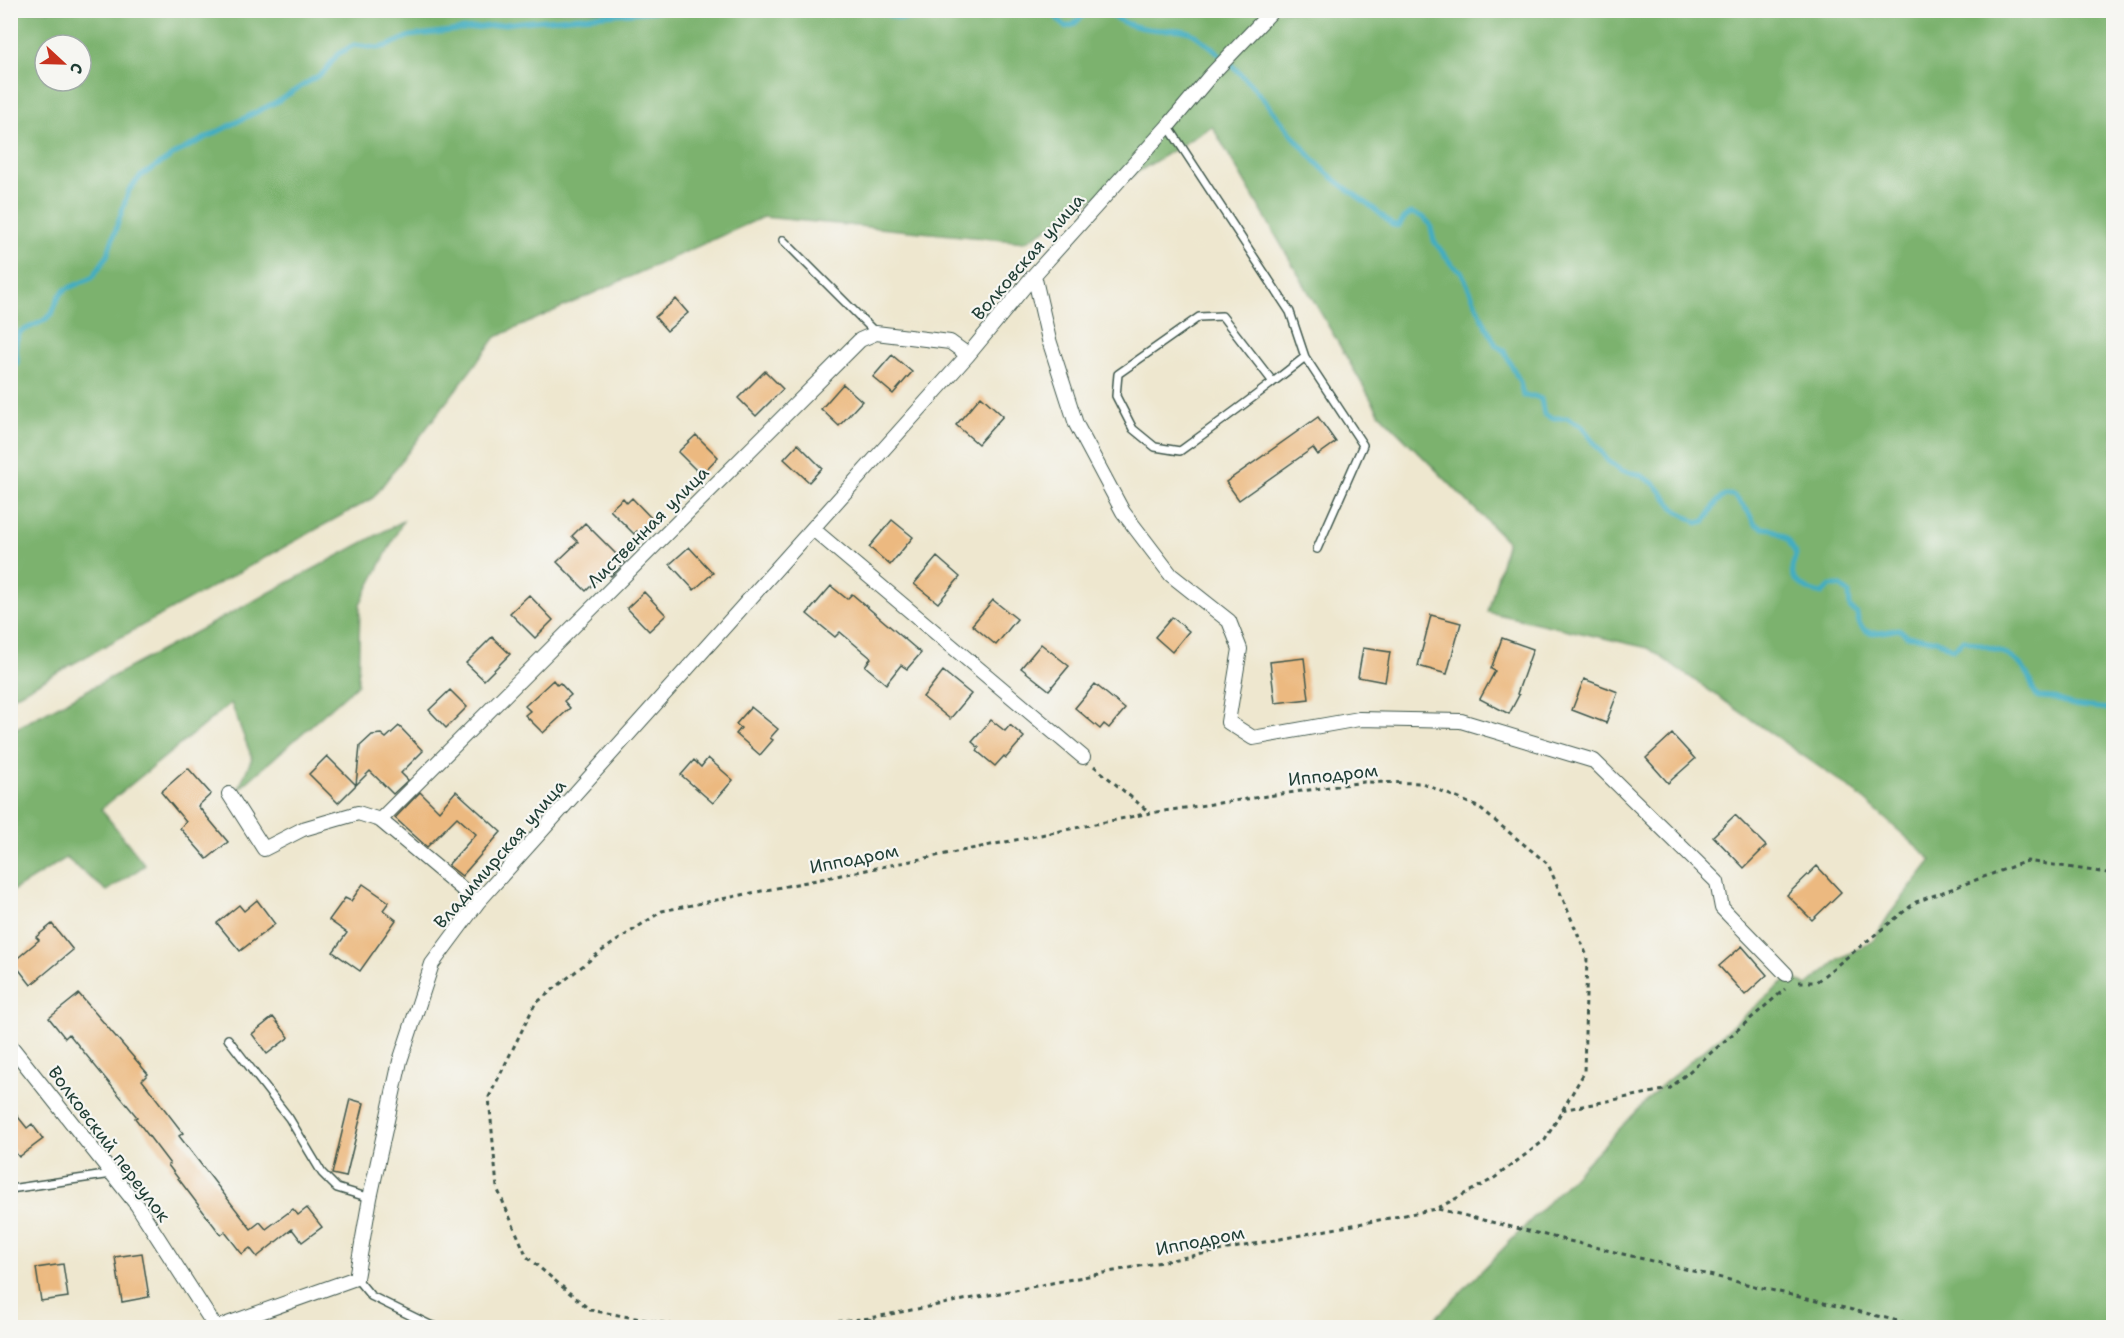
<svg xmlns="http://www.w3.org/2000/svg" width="2124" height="1338" viewBox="0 0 2124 1338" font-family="'Shantell Sans',sans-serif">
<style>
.forest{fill:#7bb26e;stroke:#4d7851;stroke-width:1.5;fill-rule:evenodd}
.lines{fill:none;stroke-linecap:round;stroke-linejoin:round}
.stream{stroke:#42adc1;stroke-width:5}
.building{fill:#ecb980}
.lane-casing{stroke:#3e564b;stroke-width:10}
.street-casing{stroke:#3e564b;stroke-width:16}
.path{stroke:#3e564b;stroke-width:3;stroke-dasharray:4.5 4.5;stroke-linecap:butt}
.lane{stroke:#fff;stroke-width:7}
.street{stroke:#fff;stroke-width:14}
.labels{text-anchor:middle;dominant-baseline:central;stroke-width:4.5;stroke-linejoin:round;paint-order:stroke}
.street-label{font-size:18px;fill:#1f3d34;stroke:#f6f6f2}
</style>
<rect width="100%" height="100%" fill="#f6f6f2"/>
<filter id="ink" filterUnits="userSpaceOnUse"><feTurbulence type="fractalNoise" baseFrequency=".0167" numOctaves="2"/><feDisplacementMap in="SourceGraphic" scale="12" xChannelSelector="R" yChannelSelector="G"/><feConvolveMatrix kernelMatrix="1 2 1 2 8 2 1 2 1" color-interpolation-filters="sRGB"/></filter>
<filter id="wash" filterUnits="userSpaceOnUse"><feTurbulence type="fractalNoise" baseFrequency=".008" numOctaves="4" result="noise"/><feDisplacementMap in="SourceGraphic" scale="24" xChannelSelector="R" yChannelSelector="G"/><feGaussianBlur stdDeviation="1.35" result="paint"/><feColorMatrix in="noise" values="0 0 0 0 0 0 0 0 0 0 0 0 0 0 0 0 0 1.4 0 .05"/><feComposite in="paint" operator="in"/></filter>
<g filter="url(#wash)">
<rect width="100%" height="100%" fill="#eee7cf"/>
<path class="forest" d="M 11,11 L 2113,11 L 2113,1327 L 1427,1327 L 1661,1086 L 1791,976 L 1807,986 L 1839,959 L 1873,941 L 1889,915 L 1932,860 L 1854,791 L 1648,648 L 1488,612 L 1507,541 L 1379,413 L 1212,126 L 1025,242 L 763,217 L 496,337 L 373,498 L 11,698 ZM 45,45 L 81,45 L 81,81 L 45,81 Z
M 403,521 L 360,604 L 358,684 L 238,790 L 252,758 L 231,703 L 101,809 L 145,865 L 107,891 L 66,858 L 11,892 L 11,731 Z"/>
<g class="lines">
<path class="stream" d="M 877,10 C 892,17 909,25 921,10
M 965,10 L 972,12 L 975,10
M 1050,10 L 1065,27 L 1073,25 L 1089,10
M 1106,10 C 1119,25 1146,30 1165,30 C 1176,29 1186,29 1195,35 C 1226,56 1251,83 1274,112 C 1290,132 1306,153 1325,171 C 1346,191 1373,204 1392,225 L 1399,226 L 1405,217 L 1411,213 L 1423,217 L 1430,224 L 1434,241 L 1452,265 L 1461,271 L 1485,324 L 1496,345 L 1504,351 L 1520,382 L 1523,396 L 1534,396 L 1541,399 L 1544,414 L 1551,418 L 1567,418 L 1581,425 L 1608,461 L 1621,471 L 1638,474 L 1655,484 L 1675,509 L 1697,523 L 1705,521 L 1717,502 L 1725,495 L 1733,495 L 1747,510 L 1755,524 L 1763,528 L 1772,529 L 1788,540 L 1796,554 C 1795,559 1792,565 1792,570 C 1792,584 1811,592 1822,594 L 1830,586 L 1840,586 L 1849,593 L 1850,608 L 1857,614 C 1860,640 1881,633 1899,629 L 1907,636 L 1936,640 L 1953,649 L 1964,640 C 1988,647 2017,652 2028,676 C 2032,684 2032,690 2038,697 L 2055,698 L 2070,705 L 2110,709 L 2114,712
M 10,371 C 23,364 14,354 16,342 C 16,339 19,336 20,332 L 43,321 L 52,314 L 59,296 L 66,289 L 92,278 L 107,256 L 129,190 L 141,176 L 178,152 L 278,101 L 324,72 L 338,54 L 354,45 L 377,48 L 387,46 L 410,36 L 521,22 L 667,10"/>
</g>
<g id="blocks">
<path class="building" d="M 676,299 L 688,313 L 667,331 L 655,317 Z
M 892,355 L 912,372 L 893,394 L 873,377 Z
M 765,371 L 783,389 L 756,416 L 738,398 Z
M 843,384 L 862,401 L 839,426 L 821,409 Z
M 981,396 L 1003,416 L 978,444 L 956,425 Z
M 1318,417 L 1336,442 L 1318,455 L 1313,448 L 1239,500 L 1226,482 Z
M 696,435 L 718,457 L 701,475 L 678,452 Z
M 798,444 L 822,468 L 809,482 L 784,459 Z
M 623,498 L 627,503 L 632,498 L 654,521 L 640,534 L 637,531 L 634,534 L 610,510 Z
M 892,520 L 913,537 L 890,565 L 869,547 Z
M 585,523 L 625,563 L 611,576 L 606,571 L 586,591 L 557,562 L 578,542 L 572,536 Z
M 689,547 L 713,573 L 694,590 L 670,564 Z
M 937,557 L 960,577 L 938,603 L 914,584 Z
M 831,586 L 847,599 L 852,594 L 921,653 L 907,669 L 901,665 L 886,684 L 865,666 L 871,658 L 840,632 L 835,637 L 807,614 Z
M 644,592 L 666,615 L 649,631 L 627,608 Z
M 529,595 L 553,620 L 535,638 L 510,613 Z
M 993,600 L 1017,619 L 996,645 L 972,625 Z
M 1431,615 L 1461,623 L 1447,674 L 1418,666 Z
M 1172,617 L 1189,631 L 1172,652 L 1155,637 Z
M 492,637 L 510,654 L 484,680 L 466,663 Z
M 1502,638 L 1533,649 L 1517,694 L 1519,695 L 1509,714 L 1480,699 L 1495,671 L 1491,669 Z
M 1041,644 L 1069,666 L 1049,690 L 1021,668 Z
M 1363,648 L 1390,652 L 1385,682 L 1358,677 Z
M 1304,658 L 1309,699 L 1275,703 L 1270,662 Z
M 943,671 L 971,694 L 950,719 L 923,697 Z
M 1584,679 L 1618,692 L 1606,723 L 1572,710 Z
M 553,680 L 557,685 L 560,683 L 571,695 L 564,701 L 570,708 L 543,733 L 525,715 L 530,711 L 525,706 Z
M 1095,684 L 1125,709 L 1109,728 L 1104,724 L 1100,729 L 1075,708 Z
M 450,690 L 467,707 L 446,728 L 429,710 Z
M 751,707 L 778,729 L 770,738 L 773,740 L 760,755 L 736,734 L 741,728 L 736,724 Z
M 991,720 L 1005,731 L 1010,725 L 1024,737 L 1006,758 L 1004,756 L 995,766 L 977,751 L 979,748 L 972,742 Z
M 399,726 L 423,751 L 401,773 L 408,780 L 393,794 L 370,771 L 356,785 L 360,746 L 372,735 L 381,734 L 386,738 Z
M 1672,734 L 1695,759 L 1668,783 L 1646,758 Z
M 327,756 L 356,785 L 338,803 L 309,774 Z
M 708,758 L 733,780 L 713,803 L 681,775 L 694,760 L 701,767 Z
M 188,768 L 211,794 L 198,806 L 228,842 L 207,859 L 180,828 L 186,822 L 161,792 Z
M 456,791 L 501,832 L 462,876 L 448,865 L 476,834 L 457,817 L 427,847 L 395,818 L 420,792 L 439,811 Z
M 1735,815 L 1766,846 L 1744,868 L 1713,836 Z
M 1817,866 L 1841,892 L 1812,920 L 1787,895 Z
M 363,884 L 389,902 L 383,910 L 396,920 L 360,971 L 333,952 L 347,933 L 329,920 L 345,898 L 351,901 Z
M 257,900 L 275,924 L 240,951 L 217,923 L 239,905 L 244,911 Z
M 52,924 L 73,950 L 31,985 L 13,962 L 39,940 L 36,937 Z
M 1742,946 L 1767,975 L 1745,995 L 1719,966 Z
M 79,994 L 148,1074 L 142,1080 L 183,1133 L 179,1136 L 251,1229 L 260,1222 L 266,1229 L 293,1209 L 298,1215 L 307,1208 L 322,1227 L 302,1242 L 292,1229 L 257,1257 L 250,1248 L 242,1254 L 225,1232 L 221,1235 L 168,1165 L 170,1164 L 135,1118 L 137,1117 L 69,1034 L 65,1038 L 49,1018 Z
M 273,1017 L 289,1037 L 267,1054 L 252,1034 Z
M 350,1099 L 364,1103 L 346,1177 L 332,1174 Z
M 10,1107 L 27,1128 L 32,1124 L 43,1139 L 19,1157 L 10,1146 Z
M 142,1253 L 149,1297 L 122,1302 L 115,1257 Z
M 63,1264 L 68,1297 L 41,1301 L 36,1268 Z"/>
</g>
</g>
<g filter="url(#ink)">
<use href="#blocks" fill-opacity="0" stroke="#3e564b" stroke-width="1.5"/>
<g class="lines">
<defs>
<path id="lane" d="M 1168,126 L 1290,312 L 1305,357 C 1264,390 1223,420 1180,451 L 1155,447 L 1133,429 L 1116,396 L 1118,374 L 1199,317 L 1222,316 L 1273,382
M 783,240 L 876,333
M 1305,357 L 1363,445 L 1317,549
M 228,1039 L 289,1118 L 322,1173 L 337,1188 L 370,1198
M 10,1189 L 112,1174
M 356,1278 L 371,1296 L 430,1325 L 440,1328"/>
<path id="street" d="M 1034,275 L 1049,340 L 1076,424 L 1123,512 L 1171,575 L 1229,621 L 1240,649 L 1228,722 L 1253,738 L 1359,719 L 1461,721 L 1594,761 L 1717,882 L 1722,908 L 1786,974
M 813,529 L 1083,757
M 229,794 L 264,849 L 303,829 L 358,813 L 380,820 L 478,902
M 380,820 L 860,340 L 876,333 L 950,342 L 968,355
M 10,1045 L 137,1205 L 216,1328
M 216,1328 L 356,1278 L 370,1198 L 400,1061 L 432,964 L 478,902 L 968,355 L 1034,275 L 1168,126 L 1211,75 L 1273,10"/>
</defs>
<use href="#lane" class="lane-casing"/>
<use href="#street" class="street-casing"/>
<path class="path" d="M 1094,766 L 1150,813
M 1799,982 L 1816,982 L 1916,902 L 2027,861 L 2114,874
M 1562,1110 L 1669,1089 L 1785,989
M 1438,1209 L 1927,1328
M 691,1328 L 590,1310 L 527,1257 L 497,1188 L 489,1097 L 535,1004 L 600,952 L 662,911 L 1150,813 L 1364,782 L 1422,783 L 1478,807 L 1548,864 L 1587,956 L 1584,1073 L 1545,1140 L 1493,1179 L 1436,1209 L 870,1318 L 776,1328
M 868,1328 L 870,1318"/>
<use href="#lane" class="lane"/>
<use href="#street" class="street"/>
</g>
</g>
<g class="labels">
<g class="street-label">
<text transform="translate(1028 257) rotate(-49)">Волковская улица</text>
<text transform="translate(648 527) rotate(-45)">Лиственная улица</text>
<text transform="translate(1333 775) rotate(-6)">Ипподром</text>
<text transform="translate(500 854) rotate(-49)">Владимирская улица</text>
<text transform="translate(854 859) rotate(-11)">Ипподром</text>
<text transform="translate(109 1144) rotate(53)">Волковский переулок</text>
<text transform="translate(1200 1241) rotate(-11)">Ипподром</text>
</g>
</g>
<rect width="2124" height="1338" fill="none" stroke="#f6f6f2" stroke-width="36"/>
<g transform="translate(63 63) rotate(112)"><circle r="28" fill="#f6f6f2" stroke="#a0aca6" stroke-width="1.5"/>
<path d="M0-4.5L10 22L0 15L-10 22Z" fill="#c8321e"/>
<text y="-9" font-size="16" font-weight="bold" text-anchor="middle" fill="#1f3d34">С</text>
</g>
</svg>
